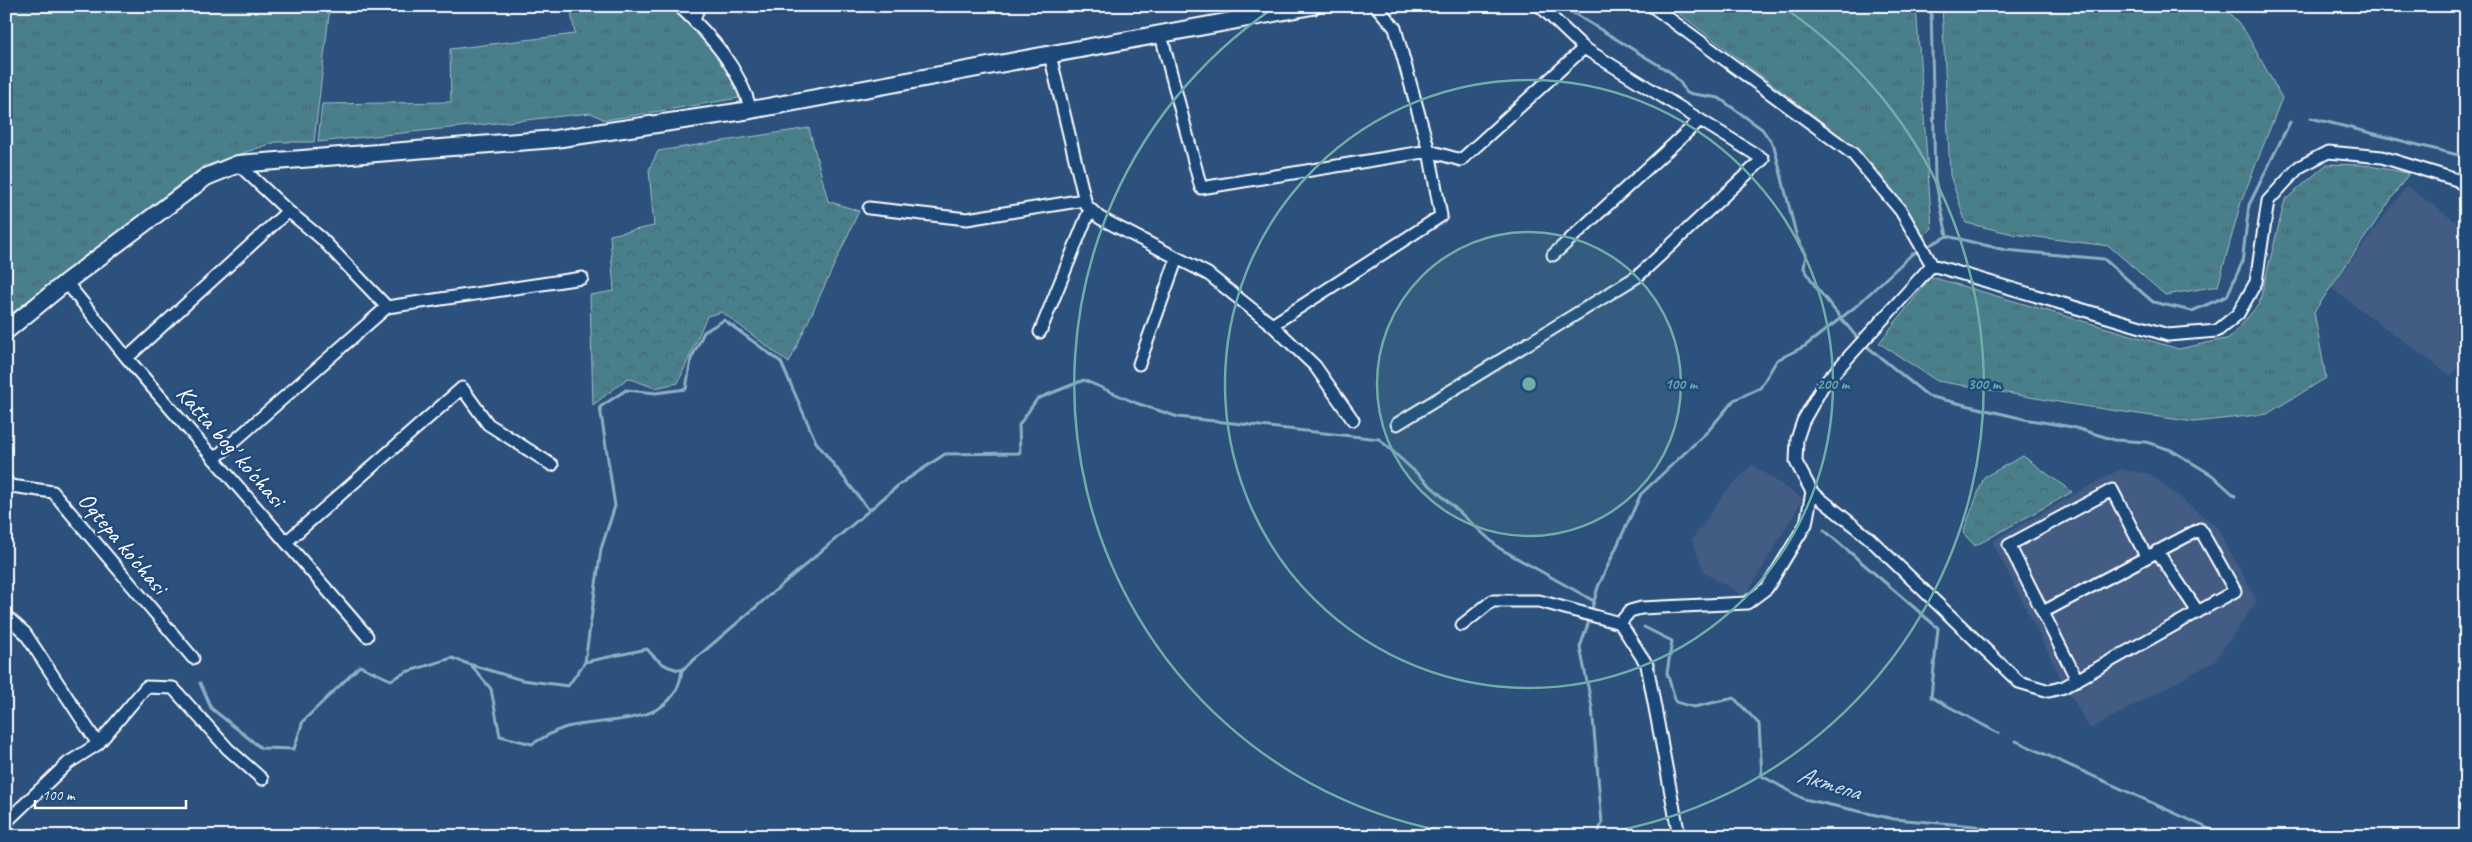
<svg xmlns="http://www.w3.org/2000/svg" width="2472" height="842" viewBox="0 0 2472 842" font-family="Caveat,sans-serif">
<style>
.built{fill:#425c84}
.grass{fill:url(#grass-tufts);stroke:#a4bec5}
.forest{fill:url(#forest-crowns);stroke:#a4bec5}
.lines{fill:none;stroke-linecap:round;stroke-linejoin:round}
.stream{stroke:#8eb0c4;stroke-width:3}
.minor-casing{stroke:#fff;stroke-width:15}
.secondary-casing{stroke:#fff;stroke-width:20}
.minor{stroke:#1f4a7a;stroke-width:11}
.secondary{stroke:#1f4a7a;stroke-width:16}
.ring{fill:none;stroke:#6fada8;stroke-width:2.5}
.labels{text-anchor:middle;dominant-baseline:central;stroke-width:5;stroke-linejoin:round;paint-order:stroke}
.street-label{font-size:24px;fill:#fff;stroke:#1f4a7a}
.water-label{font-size:25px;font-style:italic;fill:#d0dee6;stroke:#1f4a7a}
.centre{fill:#6fada8;stroke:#1f4a7a;stroke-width:2.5}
.ring-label{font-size:15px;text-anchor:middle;font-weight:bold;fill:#6fada8;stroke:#1f4a7a;stroke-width:5;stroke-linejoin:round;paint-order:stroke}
</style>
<defs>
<pattern id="grass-tufts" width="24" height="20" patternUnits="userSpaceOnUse" patternTransform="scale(1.25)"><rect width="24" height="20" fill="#4a7e8b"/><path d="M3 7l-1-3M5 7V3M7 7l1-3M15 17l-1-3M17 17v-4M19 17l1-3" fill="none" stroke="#4b656c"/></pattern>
<pattern id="forest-crowns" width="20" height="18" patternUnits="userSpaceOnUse" patternTransform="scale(1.25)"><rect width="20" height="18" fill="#4a7e8b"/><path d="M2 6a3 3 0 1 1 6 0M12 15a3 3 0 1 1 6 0" fill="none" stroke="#4b656c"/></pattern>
</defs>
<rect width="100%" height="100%" fill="#2d517d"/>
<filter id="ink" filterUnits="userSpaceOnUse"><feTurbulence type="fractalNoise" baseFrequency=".02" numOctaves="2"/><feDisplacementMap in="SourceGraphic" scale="10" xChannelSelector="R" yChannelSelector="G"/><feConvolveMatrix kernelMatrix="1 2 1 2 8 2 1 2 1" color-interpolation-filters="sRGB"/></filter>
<g filter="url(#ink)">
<path class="built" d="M 2407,186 L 2466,229 L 2466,356 L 2451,376 L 2331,288 Z
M 1752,465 L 1803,499 L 1745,597 L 1704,572 L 1692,540 L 1726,491 Z
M 2120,469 L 2150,474 L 2216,526 L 2257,601 L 2214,662 L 2090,729 L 2063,682 L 1992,541 Z"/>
<path class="grass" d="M 6,6 L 330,6 L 314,142 L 276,142 L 202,167 L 12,313 L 6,306 Z
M 570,6 L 672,6 C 696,32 731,61 739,98 L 605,120 L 591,113 L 318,142 L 322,104 L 451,102 L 450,49 L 575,34 Z
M 1669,6 L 1916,6 L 1932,228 L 1924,236 L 1877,170 L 1842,137 Z
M 1942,6 L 2224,6 L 2246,33 L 2282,98 L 2241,202 L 2218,286 L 2165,295 L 2109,246 L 2013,234 L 1966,223 L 1950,175 Z
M 2327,164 L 2363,165 L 2409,173 L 2314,312 L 2326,378 L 2267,414 L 2194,422 L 2076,405 L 1937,381 L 1879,343 L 1931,277 L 2179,349 L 2230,338 L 2259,304 L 2285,200 Z"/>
<path class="forest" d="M 809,128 L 828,201 L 859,211 L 789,363 L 722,312 L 707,316 L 678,383 L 655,388 L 628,378 L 593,405 L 590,295 L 614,291 L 610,235 L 654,226 L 649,170 L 658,151 Z
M 2023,456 L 2072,492 L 1975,546 L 1963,533 L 1984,477 Z"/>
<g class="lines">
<path class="stream" d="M 1562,6 L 1670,72 L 1679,81 L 1687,93 L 1719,98 L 1762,129 L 1774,146 L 1797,238 L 1806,254 L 1804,268 L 1815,286 L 1859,340 L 1928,396 L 2024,419 L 2072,427 L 2115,440 L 2146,442 L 2171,450 L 2212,475 L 2235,496
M 1931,6 L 1935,179 L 1947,236 L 2005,250 L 2104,259 L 2153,302 L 2192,311 L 2227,296 L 2242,263 L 2249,205 L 2290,122
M 2311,118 L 2466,157
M 1926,247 L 1947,236
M 1824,530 L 1938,628 L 1931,697 L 1998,733
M 1591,612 L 1598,587 L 1641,494 L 1708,431 L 1734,400 L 1760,388 L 1777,360 L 1805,346 L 1855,307 L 1911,255 L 1921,250
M 1590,618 L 1580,647 L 1592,707 L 1602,823 L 1597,836
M 1644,627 L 1672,641 L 1667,673 L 1676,702 L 1694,707 L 1734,698 L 1759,724 L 1762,776 L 1804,799 L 1894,819 L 1975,826 L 2008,836
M 585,662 L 647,649 C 657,661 667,669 682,670
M 472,665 L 522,680 L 568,686 L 585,662 L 601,549 L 615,506 L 600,407 L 626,390 L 656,393 L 686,389 L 691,359 L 704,332 L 724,320 L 781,362 L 816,442 L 869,510
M 200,683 L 211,708 L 261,748 L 294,749 L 303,721 L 360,666 L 391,680 L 406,672 L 452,658 L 471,665 L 491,689 L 500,736 L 532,744 C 543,738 555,730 567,727 C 608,717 676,728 682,670 L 900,484 L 945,454 L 1020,453 L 1019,425 L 1037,399 L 1084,380 L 1136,403 L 1178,417 L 1379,439 L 1499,548 L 1594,601
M 2016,741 L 2225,836"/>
<defs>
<path id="minor" d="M 679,6 C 711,36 739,67 751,110
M 1652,6 L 1853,154 L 1901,211 L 1932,265 L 2168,335 L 2217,331 L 2238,314 L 2256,282 L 2268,201 L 2299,167 L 2328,152 L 2382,157 L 2457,180 L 2466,187
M 694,20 L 699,6
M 1161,35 L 1201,188 L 1429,151 L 1461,160 L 1584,48
M 1050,55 L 1086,205 L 1100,218 L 1208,274 L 1272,325 L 1315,366 L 1353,420
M 238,164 L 288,211 L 321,238 L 387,307
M 869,208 L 967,219 L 1084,200
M 1553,255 L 1700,120
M 1932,265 L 1824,384 L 1803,421 L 1797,439 L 1796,462 L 1812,492 L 1869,538 L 2019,682 L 2049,691 L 2064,687 L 2235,591 L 2200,529 L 2043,612
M 66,282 L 127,358 L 367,636
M 1272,325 L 1441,216 L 1429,151 L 1395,28 L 1376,6
M 1040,332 L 1090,209
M 127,358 L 288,211
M 1139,364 L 1177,258
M 1397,424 L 1638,276 L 1763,159 L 1584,48 L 1540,6
M 214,459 L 387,307 L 582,278
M 6,481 L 11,486 L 53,492 L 193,658
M 286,542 L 462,388 L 488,424 L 552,465
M 2157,551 L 2198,612
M 6,616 L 25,633 L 98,744
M 1620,623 L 1630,611 L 1641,608 L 1747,603 L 1767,588 L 1806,524 L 1812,492
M 1462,625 L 1492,601 L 1539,601 L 1620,623 L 1647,665 L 1679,836
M 2077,680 L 2009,545 L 2112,490 L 2146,556
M 6,822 L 68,763 L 98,744 L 146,687 L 173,688 L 228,749 L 262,779"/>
<path id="secondary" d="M 6,331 L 66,282 L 206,177 L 238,164 L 555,139 L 751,110 L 1312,6"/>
</defs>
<use href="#minor" class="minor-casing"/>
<use href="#secondary" class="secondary-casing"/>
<use href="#minor" class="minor"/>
<use href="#secondary" class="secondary"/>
</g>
</g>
<circle cx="1529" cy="384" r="152" fill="#6fada8" fill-opacity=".12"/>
<g class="ring">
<circle cx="1529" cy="384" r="152"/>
<circle cx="1529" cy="384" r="304"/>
<path d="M1474 836A455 455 0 0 1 1275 7M1783 7A455 455 0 0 1 1584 836"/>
</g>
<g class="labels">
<g class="street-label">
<text transform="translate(231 446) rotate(49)">Katta bog' ko'chasi</text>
<text transform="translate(123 543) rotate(50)">Oqtepa ko'chasi</text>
</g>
<g class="water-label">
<text transform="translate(1829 783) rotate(17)">Актепа</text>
</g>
</g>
<circle cx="1529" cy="384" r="8" class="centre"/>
<g class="ring-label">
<text x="1681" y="389">100 m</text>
<text x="1833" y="389">200 m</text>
<text x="1984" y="389">300 m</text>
</g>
<rect width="2472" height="842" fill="none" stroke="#1f4a7a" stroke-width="25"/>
<rect x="12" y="12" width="2447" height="817" fill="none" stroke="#fff" stroke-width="2" filter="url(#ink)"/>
<path d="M35 800v8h151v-8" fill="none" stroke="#ffffff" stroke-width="2.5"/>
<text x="42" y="800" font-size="15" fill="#ffffff" stroke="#1f4a7a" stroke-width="4" paint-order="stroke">100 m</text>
</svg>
